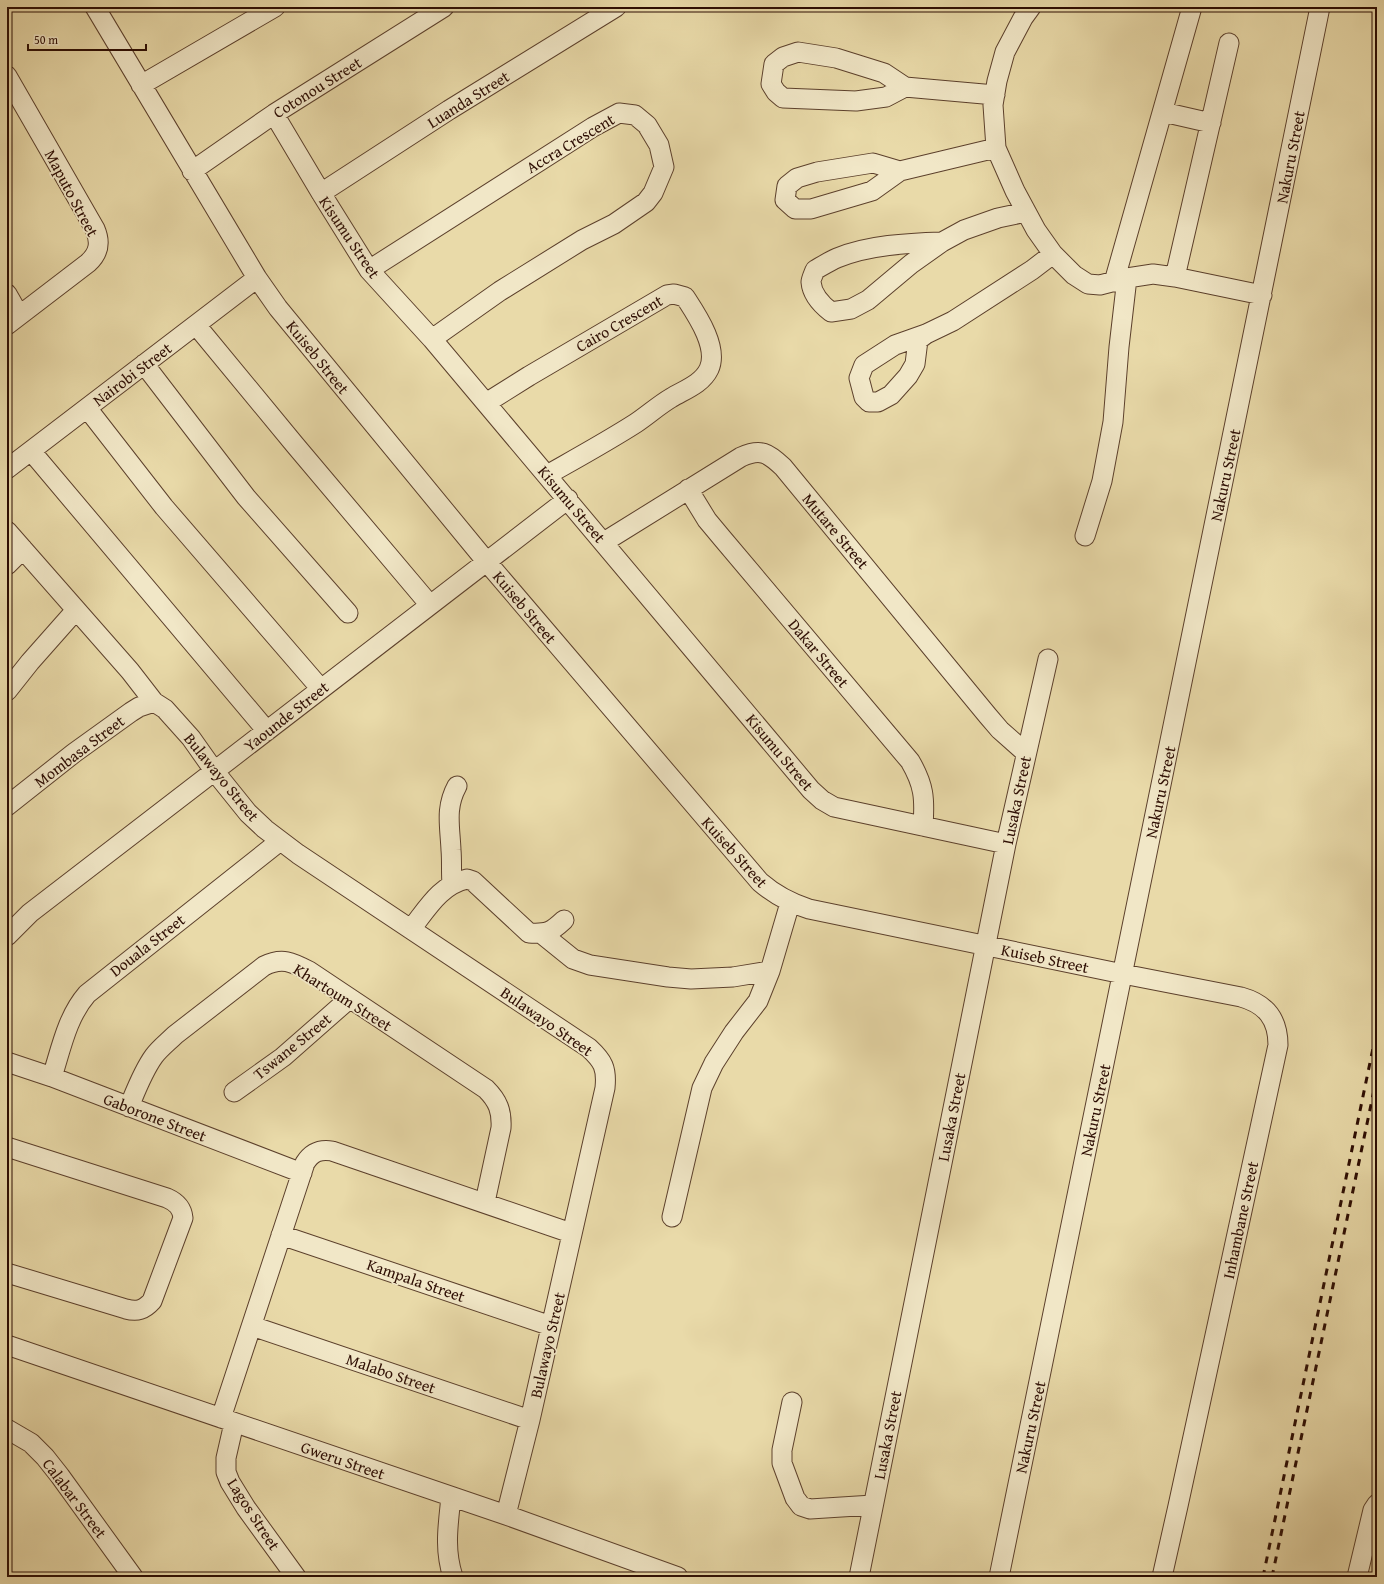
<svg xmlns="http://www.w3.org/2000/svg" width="1384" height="1584" viewBox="0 0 1384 1584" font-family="'Gentium Book Plus',serif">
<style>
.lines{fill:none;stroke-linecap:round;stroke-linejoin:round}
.minor-casing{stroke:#5c402c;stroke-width:21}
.minor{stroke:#f1e7c7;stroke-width:19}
.rail{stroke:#2d0d03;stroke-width:3;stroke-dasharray:7 7;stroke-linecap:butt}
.labels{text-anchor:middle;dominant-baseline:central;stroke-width:3.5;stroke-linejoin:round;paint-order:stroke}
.street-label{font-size:16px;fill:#2d0d03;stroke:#f1e7c7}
</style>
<rect width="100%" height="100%" fill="#e9daa9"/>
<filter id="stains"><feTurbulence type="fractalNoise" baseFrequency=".005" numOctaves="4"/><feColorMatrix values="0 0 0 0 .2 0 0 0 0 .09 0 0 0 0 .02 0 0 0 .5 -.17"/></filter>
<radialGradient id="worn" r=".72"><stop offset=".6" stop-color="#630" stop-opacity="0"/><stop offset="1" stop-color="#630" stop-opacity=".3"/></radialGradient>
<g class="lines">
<defs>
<path id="minor" d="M 95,7 L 257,278 L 278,308 L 486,561 L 760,882 C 775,895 790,903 809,909 L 1123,974 L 1241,997 C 1266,1004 1278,1019 1278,1045 L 1178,1506 L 1162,1577
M 1031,7 L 1023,18 L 1005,52 L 997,81 L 993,105 L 996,148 L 1015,191 L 1036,230 L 1053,254 L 1074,275 L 1088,284 L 1100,285 L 1127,278 L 1153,274 L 1175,277 L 1262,295
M 7,76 L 95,229 C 101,243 99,253 88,263 L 7,325
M 141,85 L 275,7
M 905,87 L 884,73 L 836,58 L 798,52 L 783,57 L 774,64 L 771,84 L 776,92 L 783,98 L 856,101 L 886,97 L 905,87 L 995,95
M 1163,112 L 1211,123
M 274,114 L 321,193 L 369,270 L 432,339 L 811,790 L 822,800 L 834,807 L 1006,844
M 192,171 L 274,114 L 444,7
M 900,171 L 873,163 L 817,172 L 797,178 L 787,186 L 785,200 L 795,209 L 811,209 L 872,191 L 900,171 L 996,148
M 321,193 L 449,110 L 616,7
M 942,242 C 908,243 868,245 837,258 C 830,261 822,266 815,270 C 814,273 811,279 811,282 C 812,295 822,305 831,312 L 851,309 L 868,300 L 911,264 L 942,242 L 964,230 L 998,218 L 1026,212
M 369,270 L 593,127 L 619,113 L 635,115 L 647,125 L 659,145 L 664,167 L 653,193 L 646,202 L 614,224 L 582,240 L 500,291 L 432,339
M 1175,277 L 1229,43
M 1114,282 L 1192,7
M 7,294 L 19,315
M 196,325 L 295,445 L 430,605
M 926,334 L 918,340 L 915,364 L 908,376 L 891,395 L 878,402 L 869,402 L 864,397 L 859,378 L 864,365 L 895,345 L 926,334 L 953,321 L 1032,270 L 1053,254
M 144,364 L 246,497 L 348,613
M 486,403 L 529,376 L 667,295 L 674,294 L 685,297 C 696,314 719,347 709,369 C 702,384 684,390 671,398 C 659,405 648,415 636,423 C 608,441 577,458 547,475
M 87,408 L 164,507 L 321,689
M 31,451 L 267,731
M 7,469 L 257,278
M 688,489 L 707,520 L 722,538 L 910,761 C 924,785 925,798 923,826
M 7,531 L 130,671 L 154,702 L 165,709 L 191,738 L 215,772 L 248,813 L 265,829 L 298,854 L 589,1048 C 603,1061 607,1068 605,1088 L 530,1420 L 506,1515
M 1085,536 L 1102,481 L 1113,422 L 1119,347 L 1127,278
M 604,542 L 741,457 C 761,448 768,453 783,467 L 988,716 L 1000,730 L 1026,753
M 7,565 L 23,549
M 7,691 L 30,662 L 76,610
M 7,806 L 74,753 L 131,712 L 139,707 L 154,702
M 452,884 C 451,873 452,861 451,850 C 450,826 445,808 457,786
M 411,929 C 427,909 440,885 467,879 L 473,881 L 529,933 C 548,934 551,932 564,920
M 542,934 L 573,959 L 590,965 L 668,977 L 691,979 L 733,977 L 770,971
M 7,936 L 30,913 L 568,499
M 7,1062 L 52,1077 L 302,1173
M 52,1077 C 61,1049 67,1017 87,994 L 280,841
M 234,1092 L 283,1057 L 349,999
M 129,1107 C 136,1090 143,1071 154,1056 C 160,1048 168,1042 175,1035 L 264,966 C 282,957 292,962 309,971 L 486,1089 C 498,1101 502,1111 501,1128 L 485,1202
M 7,1147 L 167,1198 C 176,1202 182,1207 183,1218 L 152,1301 C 144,1310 137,1312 126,1309 L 7,1273
M 672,1217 L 702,1088 L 714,1063 L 734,1032 L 758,1001 L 770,971 L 790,903
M 281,1235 L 551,1326
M 252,1326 L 530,1420
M 7,1345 L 506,1515 L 678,1577
M 792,1402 L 782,1450 L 782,1463 L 795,1498 L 801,1506 L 810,1509 L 873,1505
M 221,1418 L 305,1163 C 312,1152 320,1149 332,1151 L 571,1233
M 234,1423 L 226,1458 L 226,1472 L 230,1482 L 246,1508 L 296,1577
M 7,1429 L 31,1443 L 45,1457 L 60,1476 L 133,1577
M 451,1497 C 448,1526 444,1549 453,1577
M 859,1577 L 1006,844 L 1048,659
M 999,1577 L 1320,7
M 1357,1577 L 1373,1510 L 1377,1504"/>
</defs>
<use href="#minor" class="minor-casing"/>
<use href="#minor" class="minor"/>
<path class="rail" d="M 1263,1577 L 1377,1029
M 1272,1577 L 1377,1076"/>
</g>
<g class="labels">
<g class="street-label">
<text transform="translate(317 87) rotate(-32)">Cotonou Street</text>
<text transform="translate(468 99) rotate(-32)">Luanda Street</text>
<text transform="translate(570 143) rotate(-31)">Accra Crescent</text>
<text transform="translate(1290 157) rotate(-79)">Nakuru Street</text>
<text transform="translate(72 193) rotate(62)">Maputo Street</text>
<text transform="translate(350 237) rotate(56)">Kisumu Street</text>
<text transform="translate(619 323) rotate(-30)">Cairo Crescent</text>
<text transform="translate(318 357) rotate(51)">Kuiseb Street</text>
<text transform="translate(132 374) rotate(-37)">Nairobi Street</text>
<text transform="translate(1225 475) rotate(-78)">Nakuru Street</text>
<text transform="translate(572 504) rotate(50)">Kisumu Street</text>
<text transform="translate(836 531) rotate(50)">Mutare Street</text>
<text transform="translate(525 607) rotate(50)">Kuiseb Street</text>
<text transform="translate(819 653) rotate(50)">Dakar Street</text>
<text transform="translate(286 716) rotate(-38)">Yaounde Street</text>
<text transform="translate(79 751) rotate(-37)">Mombasa Street</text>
<text transform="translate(780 752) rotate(50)">Kisumu Street</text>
<text transform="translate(222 777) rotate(51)">Bulawayo Street</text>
<text transform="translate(1160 792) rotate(-78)">Nakuru Street</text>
<text transform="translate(1016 800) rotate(-78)">Lusaka Street</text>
<text transform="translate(735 852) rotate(48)">Kuiseb Street</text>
<text transform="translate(147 945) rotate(-38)">Douala Street</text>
<text transform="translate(1045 958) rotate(12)">Kuiseb Street</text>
<text transform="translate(343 997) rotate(32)">Khartoum Street</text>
<text transform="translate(547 1021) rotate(35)">Bulawayo Street</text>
<text transform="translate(292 1046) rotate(-39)">Tswane Street</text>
<text transform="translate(1095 1110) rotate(-78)">Nakuru Street</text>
<text transform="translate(155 1117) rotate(21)">Gaborone Street</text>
<text transform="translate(951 1117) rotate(-79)">Lusaka Street</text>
<text transform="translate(1240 1220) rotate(-78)">Inhambane Street</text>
<text transform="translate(416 1280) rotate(19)">Kampala Street</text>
<text transform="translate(547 1345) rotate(-77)">Bulawayo Street</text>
<text transform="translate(391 1373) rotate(19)">Malabo Street</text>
<text transform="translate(1030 1427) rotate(-78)">Nakuru Street</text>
<text transform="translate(887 1435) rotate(-79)">Lusaka Street</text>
<text transform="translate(343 1460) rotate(19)">Gweru Street</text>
<text transform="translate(75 1498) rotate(53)">Calabar Street</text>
<text transform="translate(254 1514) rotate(57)">Lagos Street</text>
</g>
</g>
<rect width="1384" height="1584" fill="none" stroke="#e9daa9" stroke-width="24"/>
<rect x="8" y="8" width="1368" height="1568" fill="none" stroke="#2d0d03" stroke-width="2"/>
<rect x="12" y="12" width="1360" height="1560" fill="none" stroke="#2d0d03"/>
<path d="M28 44v6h118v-6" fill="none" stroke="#2d0d03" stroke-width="2"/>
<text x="34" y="44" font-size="12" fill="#2d0d03" stroke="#f1e7c7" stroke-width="3" paint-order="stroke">50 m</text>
<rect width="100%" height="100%" filter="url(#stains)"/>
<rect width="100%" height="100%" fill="url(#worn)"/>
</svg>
